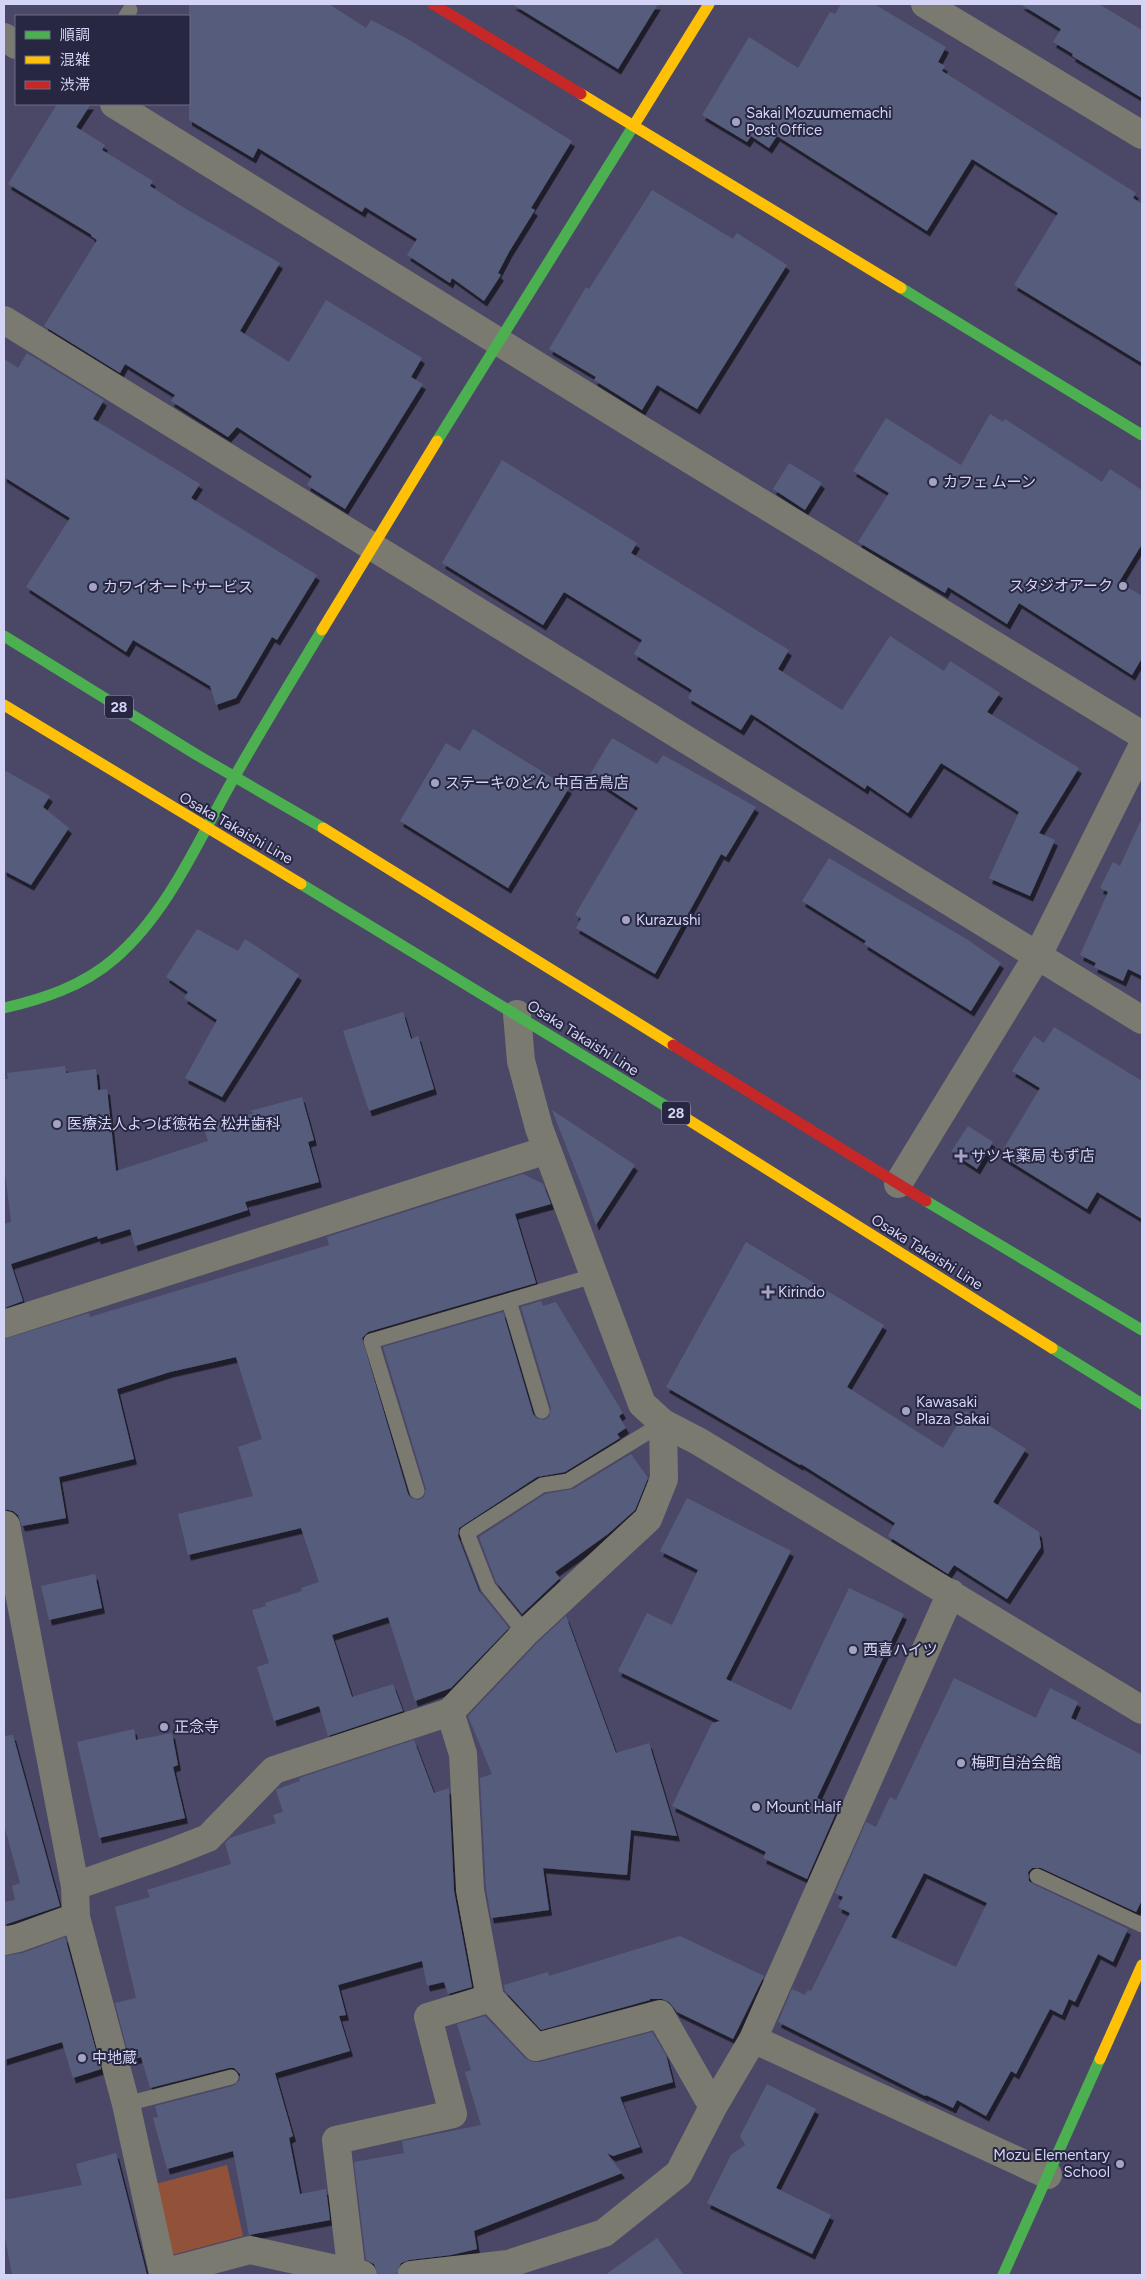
<svg xmlns="http://www.w3.org/2000/svg" width="1146" height="2279" viewBox="0 0 1146 2279" font-family="Figtree,'Noto Sans JP',sans-serif">
<style>
.green{fill:#915239}
.building{fill:#575d7b;fill-rule:evenodd;filter:url(#shadow)}
.lines{fill:none;stroke-linecap:round;stroke-linejoin:round}
.lane{stroke:#7b7a71;stroke-width:15}
.street{stroke:#7b7a71;stroke-width:28}
.fast{stroke:#4caf50;stroke-width:11}
.slow{stroke:#ffc107;stroke-width:11}
.jam{stroke:#c62828;stroke-width:11}
.poi-dot{fill:#a4a3c4;stroke:#282741;stroke-width:2}
.labels{text-anchor:middle;dominant-baseline:central;stroke-width:4;stroke-linejoin:round;paint-order:stroke}
.shield{fill:#282741;stroke:#a0a0c0;stroke-width:1}
.shield-label{font-size:14px;font-weight:bold;fill:#d4d4f6}
.poi-label{font-size:15px;fill:#d4d4f6;stroke:#282741;text-anchor:start}
.street-label{font-size:15px;fill:#d4d4f6;stroke:#282741}
</style>
<defs>
<filter id="shadow"><feDropShadow dx="3" dy="5.5" stdDeviation="0" flood-color="#0009"/></filter>
</defs>
<rect width="100%" height="100%" fill="#4a4866"/>
<path class="green" d="M 227,2165 L 243,2236 L 172,2255 L 152,2185 Z"/>
<path class="building" d="M 189,4 L 329,4 L 366,28 L 371,20 L 406,38 L 572,141 L 531,208 L 535,210 L 509,252 L 498,273 L 501,275 L 484,301 L 452,278 L 450,283 L 407,255 L 417,239 L 365,207 L 362,212 L 258,148 L 253,158 L 189,120 Z
M 512,4 L 658,4 L 618,69 Z
M 841,4 L 874,4 L 946,47 L 938,62 L 945,66 L 942,71 L 1136,193 L 1133,198 L 1142,204 L 1142,363 L 1014,285 L 1058,213 L 972,159 L 927,231 L 777,136 L 769,148 L 751,136 L 747,142 L 702,115 L 749,37 L 798,68 L 830,12 L 835,14 Z
M 1020,4 L 1099,4 L 1142,30 L 1142,98 L 1072,56 L 1073,54 L 1053,42 L 1061,29 Z
M 57,104 L 91,104 L 76,127 L 105,145 L 102,150 L 153,181 L 150,186 L 186,209 L 280,263 L 240,331 L 289,362 L 326,300 L 422,358 L 411,377 L 423,384 L 345,509 L 307,485 L 312,476 L 237,427 L 228,437 L 171,401 L 175,395 L 125,364 L 120,373 L 44,326 L 97,240 L 91,236 L 92,235 L 8,184 Z
M 652,190 L 733,239 L 737,233 L 787,265 L 697,409 L 657,385 L 642,410 L 594,380 L 596,377 L 549,349 L 586,287 L 589,289 Z
M 27,353 L 104,400 L 93,419 L 200,484 L 191,498 L 317,575 L 277,640 L 272,637 L 236,698 L 216,705 L 210,686 L 133,640 L 126,652 L 26,587 L 70,518 L 4,477 L 4,359 L 18,368 Z
M 990,414 L 1003,422 L 1005,419 L 1102,482 L 1110,469 L 1142,490 L 1142,544 L 1119,582 L 1142,596 L 1142,658 L 1132,675 L 1019,603 L 1007,624 L 948,587 L 945,593 L 858,542 L 889,493 L 853,471 L 886,418 L 961,465 Z
M 502,460 L 637,543 L 631,553 L 789,650 L 778,669 L 842,710 L 890,636 L 944,671 L 950,661 L 1000,693 L 987,712 L 1079,768 L 1039,833 L 1055,840 L 1030,896 L 989,878 L 1019,812 L 941,763 L 908,813 L 867,785 L 865,789 L 751,714 L 741,730 L 688,698 L 692,690 L 634,654 L 642,640 L 564,592 L 543,625 L 442,563 Z
M 789,463 L 822,483 L 805,510 L 773,489 Z
M 473,729 L 569,788 L 508,888 L 400,821 L 446,743 L 460,751 Z
M 612,738 L 657,764 L 663,755 L 756,807 L 726,857 L 721,854 L 655,974 L 576,928 L 581,918 L 575,915 L 638,808 L 589,776 Z
M 4,770 L 50,796 L 43,807 L 69,828 L 31,885 L 4,871 Z
M 1142,818 L 1142,976 L 1128,969 L 1123,981 L 1094,967 L 1096,963 L 1080,955 L 1108,892 L 1100,888 L 1113,862 L 1120,866 Z
M 829,858 L 968,940 L 1001,963 L 971,1011 L 864,944 L 866,941 L 802,901 Z
M 197,929 L 238,951 L 245,939 L 299,975 L 222,1097 L 185,1078 L 217,1020 L 184,998 L 188,992 L 166,977 Z
M 403,1012 L 411,1039 L 418,1036 L 434,1089 L 369,1111 L 343,1031 Z
M 1054,1027 L 1142,1081 L 1142,1219 L 1097,1192 L 1087,1209 L 1000,1155 L 1040,1088 L 1012,1071 L 1034,1036 L 1044,1043 Z
M 65,1066 L 66,1073 L 96,1069 L 98,1090 L 107,1089 L 116,1171 L 208,1141 L 204,1129 L 254,1113 L 250,1111 L 302,1097 L 314,1140 L 308,1142 L 319,1182 L 245,1202 L 248,1210 L 135,1246 L 130,1229 L 98,1239 L 97,1236 L 11,1264 L 23,1301 L 4,1308 L 4,1224 L 11,1222 L 4,1165 L 4,1079 L 8,1079 L 7,1073 Z
M 552,1110 L 635,1165 L 596,1225 L 585,1194 Z
M 968,1126 L 993,1142 L 977,1169 L 951,1152 Z
M 523,1174 L 543,1184 L 551,1204 L 515,1214 L 536,1283 L 368,1332 L 362,1338 L 408,1494 L 411,1498 L 419,1500 L 424,1497 L 426,1489 L 383,1347 L 503,1312 L 533,1414 L 536,1418 L 544,1420 L 549,1417 L 551,1408 L 521,1307 L 541,1301 L 543,1306 L 556,1302 L 623,1413 L 619,1416 L 626,1428 L 617,1434 L 620,1438 L 565,1472 L 537,1477 L 459,1528 L 458,1536 L 479,1591 L 509,1628 L 451,1688 L 415,1701 L 388,1617 L 332,1635 L 352,1697 L 393,1684 L 403,1711 L 328,1736 L 319,1706 L 274,1721 L 257,1667 L 269,1663 L 252,1610 L 266,1606 L 265,1603 L 302,1591 L 301,1588 L 319,1582 L 301,1528 L 188,1555 L 178,1514 L 253,1496 L 238,1447 L 262,1439 L 236,1357 L 170,1372 L 117,1389 L 134,1459 L 59,1477 L 66,1518 L 22,1526 L 18,1515 L 13,1511 L 4,1509 L 4,1339 L 89,1313 L 90,1317 L 329,1245 L 327,1237 Z
M 746,1242 L 884,1325 L 847,1387 L 943,1448 L 966,1411 L 1026,1449 L 993,1502 L 1039,1532 L 1041,1547 L 1007,1599 L 954,1565 L 948,1574 L 888,1536 L 895,1523 L 801,1464 L 800,1465 L 666,1387 Z
M 631,1454 L 648,1478 L 635,1510 L 608,1534 L 555,1572 L 560,1578 L 522,1614 L 496,1582 L 479,1537 L 545,1494 L 573,1489 Z
M 687,1498 L 791,1551 L 726,1679 L 791,1710 L 849,1588 L 904,1614 L 817,1798 L 838,1808 L 807,1879 L 763,1858 L 766,1852 L 672,1806 L 712,1723 L 720,1721 L 618,1671 L 647,1613 L 672,1625 L 698,1570 L 660,1551 Z
M 95,1574 L 102,1608 L 49,1620 L 41,1586 Z
M 566,1616 L 616,1753 L 649,1743 L 677,1836 L 631,1830 L 627,1875 L 543,1868 L 549,1910 L 491,1918 L 486,1888 L 480,1778 L 492,1774 L 468,1716 L 536,1644 Z
M 954,1678 L 1036,1718 L 1050,1688 L 1078,1702 L 1071,1718 L 1142,1755 L 1142,1900 L 1136,1912 L 1041,1868 L 1032,1868 L 1028,1872 L 1029,1881 L 1033,1884 L 1128,1929 L 1113,1962 L 1098,1954 L 1075,2002 L 1069,1999 L 1062,2015 L 1050,2009 L 1016,2074 L 1011,2071 L 986,2116 L 957,2100 L 953,2108 L 926,2095 L 925,2096 L 778,2022 L 792,1989 L 805,1995 L 808,1990 L 811,1991 L 850,1913 L 838,1907 L 843,1897 L 835,1893 L 866,1822 L 876,1827 L 890,1797 L 896,1800 ZM 924,1873 L 987,1903 L 956,1967 L 891,1937 Z
M 134,1729 L 136,1740 L 172,1733 L 178,1765 L 173,1767 L 185,1818 L 99,1838 L 77,1742 Z
M 13,1735 L 60,1906 L 4,1925 L 4,1902 L 15,1900 L 12,1886 L 20,1883 L 4,1825 L 4,1736 Z
M 414,1740 L 434,1793 L 449,1788 L 454,1891 L 472,1987 L 448,1994 L 444,1982 L 427,1986 L 422,1961 L 338,1985 L 346,2015 L 339,2016 L 350,2051 L 275,2073 L 293,2136 L 289,2138 L 300,2194 L 326,2189 L 330,2220 L 249,2235 L 233,2151 L 167,2169 L 153,2118 L 158,2117 L 155,2106 L 233,2086 L 240,2080 L 240,2074 L 234,2068 L 229,2068 L 150,2088 L 141,2057 L 130,2060 L 115,2003 L 136,1998 L 115,1907 L 150,1897 L 147,1890 L 231,1864 L 225,1843 L 230,1838 L 276,1823 L 273,1815 L 283,1812 L 276,1790 L 278,1789 L 300,1781 L 299,1778 Z
M 680,1936 L 764,1976 L 733,2039 L 677,2012 L 669,2002 L 662,1999 L 650,1999 L 650,2000 L 541,2030 L 505,1991 L 504,1985 L 548,1972 L 549,1976 Z
M 65,1937 L 101,2069 L 73,2078 L 62,2042 L 4,2060 L 4,1956 L 23,1953 Z
M 485,2016 L 525,2058 L 532,2062 L 540,2062 L 652,2032 L 666,2055 L 673,2082 L 620,2097 L 640,2147 L 613,2156 L 607,2153 L 622,2173 L 474,2231 L 477,2249 L 451,2255 L 409,2260 L 401,2263 L 396,2275 L 378,2275 L 374,2264 L 366,2260 L 354,2162 L 404,2153 L 402,2141 L 481,2125 L 465,2072 L 471,2070 L 457,2024 Z
M 767,2084 L 816,2109 L 776,2188 L 831,2215 L 812,2254 L 707,2203 L 731,2155 L 745,2145 L 740,2136 Z
M 116,2153 L 147,2275 L 12,2275 L 4,2232 L 4,2200 L 82,2185 L 76,2164 Z
M 657,2238 L 684,2275 L 605,2275 Z"/>
<g class="lines">
<path class="lane" d="M 126,16 L 130,10
M 509,1301 L 542,1411
M 417,1491 L 371,1341 L 593,1276
M 525,1633 L 488,1587 L 467,1533 L 542,1485 L 568,1481 L 663,1423
M 1037,1876 L 1142,1925
M 126,2104 L 231,2077"/>
<path class="street" d="M 925,4 L 1142,135
M 4,37 L 16,45
M 114,104 L 640,429 L 1142,735
M 4,320 L 1142,1020
M 517,1014 L 521,1061 L 539,1128 L 642,1404 L 663,1423 L 698,1441 L 1142,1710
M 898,1184 L 1038,955 L 1142,747
M 4,1324 L 547,1150
M 4,1525 L 6,1525 L 75,1886 L 76,1917 L 126,2104 L 163,2273 L 250,2250 L 363,2275
M 450,1712 L 463,1754 L 470,1890 L 490,1998
M 75,1886 L 170,1853 L 208,1838 L 274,1770 L 450,1712 L 525,1633 L 648,1519 L 664,1479 L 663,1423
M 4,1941 L 18,1938 L 76,1917
M 753,2039 L 1048,2175
M 352,2275 L 336,2140 L 453,2114 L 428,2017 L 490,1998 L 536,2047 L 660,2014 L 713,2107
M 411,2275 L 508,2264 L 604,2233 L 679,2173 L 713,2107 L 753,2039 L 951,1593"/>
<path class="fast" d="M 901,288 L 1142,435
M 437,441 L 634,125
M 4,636 L 197,755 L 323,828
M 301,884 L 687,1119
M 4,1008 C 43,999 83,986 114,959 C 167,914 197,843 231,783 C 260,732 291,681 322,630
M 926,1201 L 1142,1330
M 1052,1348 L 1142,1404
M 1003,2275 L 1100,2059"/>
<path class="slow" d="M 581,94 L 901,288
M 634,125 L 709,4
M 322,630 L 437,441
M 4,705 L 301,884
M 323,828 L 673,1045
M 687,1119 L 1052,1348
M 1100,2059 L 1142,1965"/>
<path class="jam" d="M 433,4 L 581,94
M 673,1045 L 926,1201"/>
</g>
<g class="poi-dot">
<circle cx="736" cy="122" r="5"/>
<circle cx="933" cy="482" r="5"/>
<circle cx="1123" cy="586" r="5"/>
<circle cx="93" cy="587" r="5"/>
<circle cx="435" cy="783" r="5"/>
<circle cx="626" cy="920" r="5"/>
<circle cx="57" cy="1124" r="5"/>
<path d="M958.5 1148.5h5v5h5v5h-5v5h-5v-5h-5v-5h5z"/>
<path d="M765.5 1284.5h5v5h5v5h-5v5h-5v-5h-5v-5h5z"/>
<circle cx="906" cy="1411" r="5"/>
<circle cx="853" cy="1650" r="5"/>
<circle cx="164" cy="1727" r="5"/>
<circle cx="961" cy="1763" r="5"/>
<circle cx="756" cy="1807" r="5"/>
<circle cx="82" cy="2058" r="5"/>
<circle cx="1120" cy="2164" r="5"/>
</g>
<g class="labels">
<g class="shield">
<rect x="105" y="695.5" width="28" height="23" rx="4"/>
<rect x="662" y="1101.5" width="28" height="23" rx="4"/>
</g>
<g class="shield-label">
<text x="119" y="707">28</text>
<text x="676" y="1113">28</text>
</g>
<g class="poi-label">
<text x="746" y="113">Sakai Mozuumemachi<tspan x="746" dy="17">Post Office</tspan></text>
<text x="943" y="482">カフェ ムーン</text>
<text x="1113" y="586" text-anchor="end">スタジオアーク</text>
<text x="103" y="587">カワイオートサービス</text>
<text x="445" y="783">ステーキのどん 中百舌鳥店</text>
<text x="636" y="920">Kurazushi</text>
<text x="67" y="1124">医療法人よつば徳祐会 松井歯科</text>
<text x="971" y="1156">サツキ薬局 もず店</text>
<text x="778" y="1292">Kirindo</text>
<text x="916" y="1402">Kawasaki<tspan x="916" dy="17">Plaza Sakai</tspan></text>
<text x="863" y="1650">西喜ハイツ</text>
<text x="174" y="1727">正念寺</text>
<text x="971" y="1763">梅町自治会館</text>
<text x="766" y="1807">Mount Half</text>
<text x="92" y="2058">中地蔵</text>
<text x="1110" y="2155" text-anchor="end">Mozu Elementary<tspan x="1110" dy="17">School</tspan></text>
</g>
<g class="street-label">
<text transform="translate(236 828) rotate(30)">Osaka Takaishi Line</text>
<text transform="translate(583 1038) rotate(32)">Osaka Takaishi Line</text>
<text transform="translate(927 1252) rotate(32)">Osaka Takaishi Line</text>
</g>
</g>
<rect width="1146" height="2279" fill="none" stroke="#d4d4f6" stroke-width="10"/>
<rect x="15" y="15" width="175" height="90" fill="#282741" stroke="#6d6c89"/>
<rect x="25" y="31" width="25" height="8" fill="#4caf50" stroke="#6d6c89"/>
<text x="60" y="40" font-size="15" fill="#d4d4f6">順調</text>
<rect x="25" y="56" width="25" height="8" fill="#ffc107" stroke="#6d6c89"/>
<text x="60" y="65" font-size="15" fill="#d4d4f6">混雑</text>
<rect x="25" y="81" width="25" height="8" fill="#c62828" stroke="#6d6c89"/>
<text x="60" y="90" font-size="15" fill="#d4d4f6">渋滞</text>
</svg>
